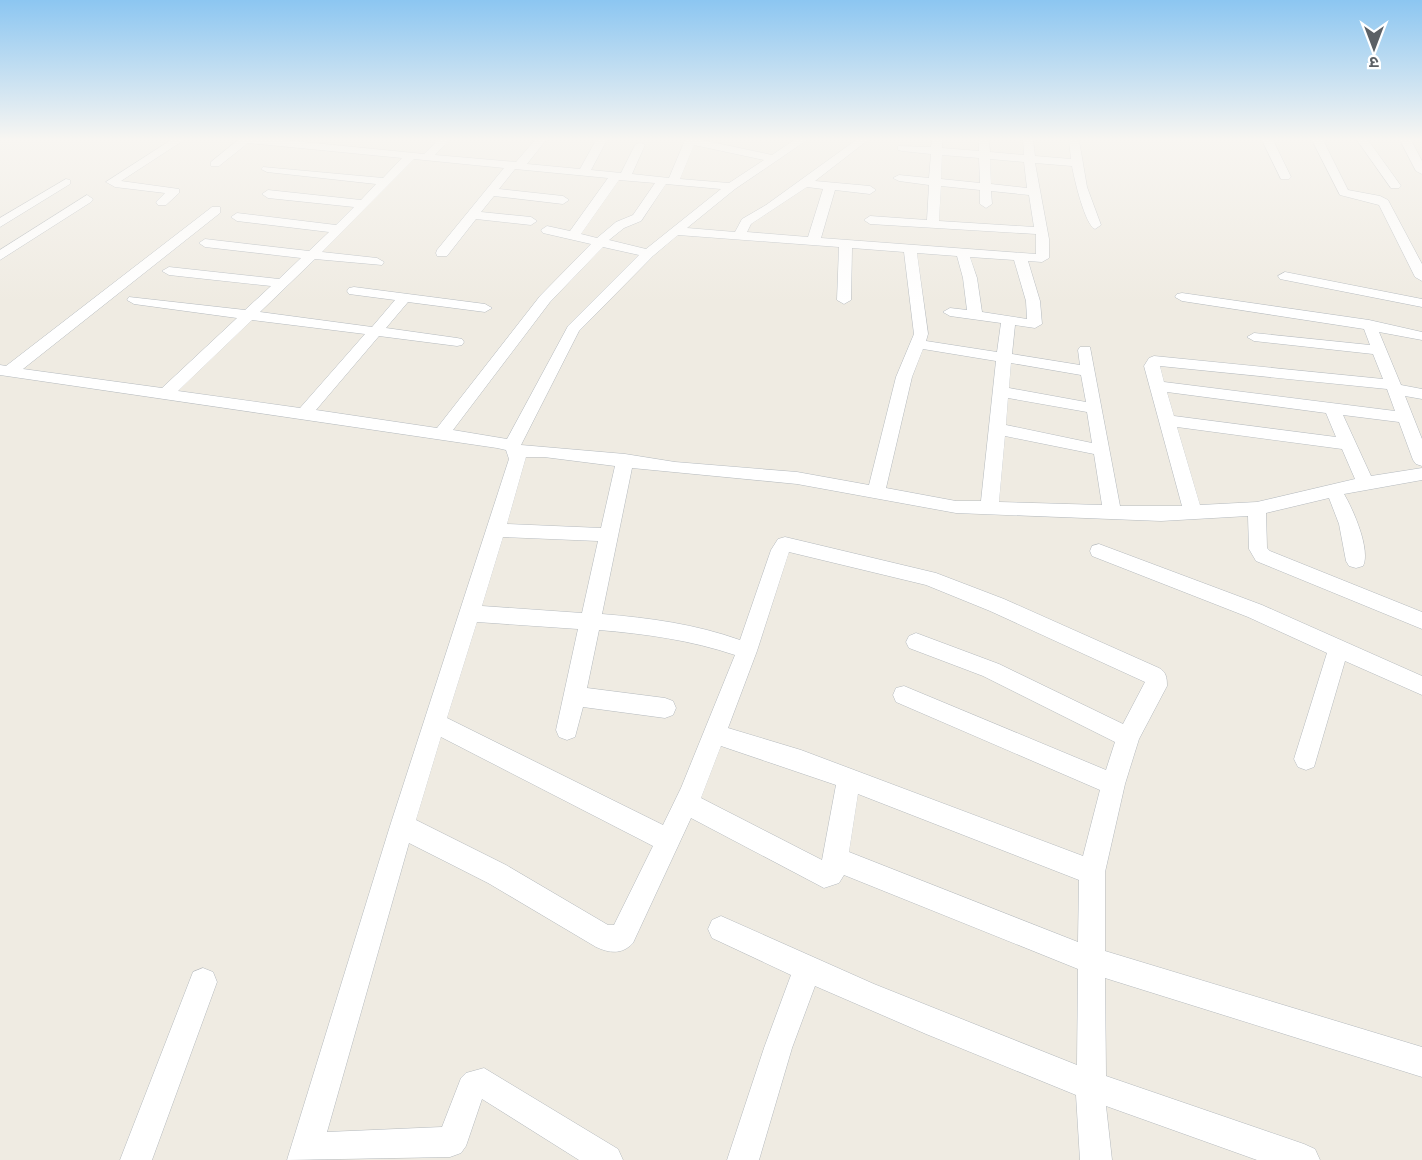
<svg xmlns="http://www.w3.org/2000/svg" width="1422" height="1160" viewBox="0 0 1422 1160" font-family="Mulish,'Noto Sans Devanagari',sans-serif">
<style>
.lines{fill:none;stroke-linecap:round;stroke-linejoin:round}
.minor-casing{stroke:#b5babe;stroke-width:1}
.minor{fill:#fff;fill-rule:evenodd}
</style>
<rect width="100%" height="100%" fill="#efebe2"/>
<g class="lines">
<defs>
<path id="minor" d="M 171,140 L 184,140 L 121,181 L 179,189 L 179,193 L 166,205 L 158,205 L 156,202 L 165,193 L 115,187 L 106,182 Z
M 238,140 L 284,140 L 424,154 L 438,140 L 449,140 L 435,155 L 516,162 L 535,140 L 546,140 L 527,164 L 580,169 L 596,140 L 607,140 L 591,170 L 621,173 L 635,145 L 640,142 L 645,145 L 632,174 L 669,178 L 685,140 L 702,140 L 772,155 L 794,140 L 807,140 L 735,189 L 687,228 L 735,232 L 742,219 L 766,205 L 856,140 L 868,140 L 815,181 L 870,186 L 876,190 L 870,194 L 835,190 L 821,238 L 1036,254 L 1036,234 L 870,224 L 864,220 L 870,216 L 927,220 L 929,185 L 899,181 L 893,178 L 899,175 L 929,178 L 931,154 L 902,151 L 898,150 L 898,146 L 931,147 L 932,140 L 942,140 L 942,148 L 979,151 L 979,140 L 989,140 L 990,152 L 1024,155 L 1023,140 L 1033,140 L 1035,156 L 1071,159 L 1069,140 L 1079,140 L 1087,187 L 1101,225 L 1095,229 C 1085,225 1074,178 1072,166 L 1035,163 L 1049,239 L 1049,258 L 1042,262 L 1028,261 L 1040,301 L 1042,324 L 1035,328 L 1015,325 L 1012,354 L 1080,365 L 1078,350 L 1080,347 L 1090,347 L 1120,506 L 1182,506 L 1144,366 L 1149,358 L 1154,356 L 1383,379 L 1373,354 L 1254,341 L 1247,337 L 1254,333 L 1370,345 L 1364,329 L 1182,301 L 1175,297 L 1177,294 L 1182,293 L 1369,320 L 1422,332 L 1422,340 L 1379,332 L 1401,385 L 1422,389 L 1422,399 L 1405,396 L 1422,439 L 1422,466 L 1416,464 L 1413,460 L 1399,422 L 1343,415 L 1371,476 L 1422,468 L 1422,480 L 1344,494 C 1353,509 1371,550 1363,566 L 1356,568 L 1349,566 L 1346,561 L 1339,524 L 1329,498 L 1266,513 L 1267,548 L 1270,551 L 1422,612 L 1422,629 L 1256,561 L 1249,549 L 1248,516 L 1161,521 L 956,513 L 797,484 L 632,468 L 602,614 C 650,618 695,624 740,640 L 771,550 L 778,539 L 785,537 L 936,573 L 1004,599 L 1159,668 C 1166,672 1167,677 1167,686 L 1139,739 L 1125,784 L 1105,872 L 1105,951 L 1422,1047 L 1422,1077 L 1105,978 L 1106,1076 L 1304,1144 L 1315,1149 L 1320,1160 L 1257,1160 L 1106,1106 L 1112,1160 L 1080,1160 L 1076,1095 L 926,1034 L 815,986 L 792,1048 L 759,1160 L 727,1160 L 764,1048 L 791,975 L 712,938 L 708,929 L 712,920 L 721,916 L 874,984 L 1077,1065 L 1078,969 L 844,875 L 839,883 L 824,888 L 691,818 L 633,943 C 622,955 609,953 596,947 L 488,883 L 409,843 L 327,1132 L 442,1127 L 461,1078 L 466,1073 L 484,1068 L 618,1149 L 623,1160 L 579,1160 L 482,1099 L 466,1146 L 461,1153 L 450,1157 L 287,1160 L 390,826 L 509,459 L 506,450 L 497,448 L 0,375 L 0,365 L 6,366 L 212,207 L 220,207 L 220,213 L 23,369 L 162,388 L 237,318 L 134,304 L 127,300 L 129,297 L 245,310 L 271,286 L 169,275 L 162,271 L 169,267 L 279,279 L 301,258 L 205,247 L 199,243 L 205,239 L 309,251 L 329,232 L 237,221 L 231,217 L 237,213 L 336,225 L 354,207 L 268,198 L 262,194 L 268,190 L 361,200 L 376,184 L 267,172 L 261,169 L 263,167 L 383,178 L 402,158 L 248,143 L 219,166 L 211,166 L 211,162 ZM 694,145 L 764,160 L 729,183 L 680,179 ZM 942,155 L 979,158 L 980,183 L 941,179 ZM 414,159 L 504,168 L 437,250 L 436,253 L 437,256 L 447,256 L 476,219 L 531,225 L 537,221 L 531,217 L 481,212 L 494,196 L 563,204 L 569,200 L 563,196 L 499,189 L 515,169 L 608,178 L 570,231 L 547,226 L 541,230 L 543,233 L 591,244 L 540,296 L 437,428 L 316,410 L 379,336 L 457,346 L 462,345 L 464,342 L 462,339 L 457,338 L 386,328 L 408,302 L 485,312 L 492,308 L 485,304 L 354,287 L 349,288 L 347,291 L 349,294 L 395,300 L 372,327 L 260,312 L 315,259 L 382,265 L 384,262 L 377,258 L 322,252 ZM 990,159 L 1024,162 L 1027,188 L 991,184 ZM 619,180 L 655,183 L 633,215 L 616,222 L 597,238 L 581,234 ZM 666,184 L 721,189 L 646,249 L 609,240 L 624,228 L 641,221 ZM 941,186 L 980,190 L 980,204 L 986,208 L 992,204 L 991,191 L 1029,195 L 1034,227 L 939,221 ZM 807,187 L 823,189 L 808,237 L 747,232 L 751,224 ZM 678,235 L 839,247 L 837,300 L 844,304 L 851,300 L 852,248 L 904,252 L 914,334 L 896,377 L 869,485 L 797,472 L 675,462 L 625,454 L 521,445 L 579,331 L 653,256 ZM 603,247 L 639,255 L 568,326 L 507,439 L 453,430 L 550,302 ZM 917,253 L 957,256 L 963,278 L 967,310 L 950,308 L 943,312 L 950,316 L 1001,323 L 997,352 L 926,341 L 928,334 ZM 970,257 L 1014,260 L 1026,301 L 1027,319 L 982,312 L 977,278 ZM 252,320 L 365,334 L 300,408 L 178,391 ZM 923,349 L 996,361 L 981,501 L 956,501 L 886,488 L 912,377 ZM 1011,363 L 1081,375 L 1086,402 L 1009,388 ZM 1160,366 L 1387,389 L 1395,411 L 1164,382 ZM 1167,392 L 1326,413 L 1336,437 L 1174,416 ZM 1008,398 L 1087,412 L 1092,443 L 1006,425 ZM 1177,427 L 1342,449 L 1355,479 L 1257,502 L 1200,505 ZM 1005,436 L 1094,454 L 1102,505 L 999,502 ZM 526,457 L 544,457 L 615,466 L 601,528 L 507,524 ZM 503,537 L 598,541 L 582,613 L 482,606 ZM 789,552 L 926,585 L 990,611 L 1145,682 L 1123,724 L 999,664 L 916,633 L 909,636 L 906,642 L 909,648 L 983,676 L 1115,742 L 1106,770 L 904,686 L 896,688 L 893,695 L 896,702 L 1100,790 L 1083,856 L 801,750 L 728,728 L 757,651 ZM 477,622 L 578,629 L 556,730 L 559,737 L 567,740 L 575,737 L 583,707 L 665,718 L 673,715 L 676,708 L 673,701 L 665,698 L 587,688 L 599,630 C 646,634 690,640 735,655 L 681,788 L 663,825 L 447,718 ZM 441,737 L 653,846 L 614,925 L 608,925 L 506,865 L 416,820 ZM 721,746 L 836,785 L 822,860 L 701,798 ZM 858,794 L 1079,880 L 1078,942 L 849,852 Z
M 1262,140 L 1273,140 L 1291,177 L 1289,179 L 1281,179 Z
M 1312,140 L 1323,140 L 1348,190 L 1380,196 L 1388,200 L 1422,264 L 1422,281 L 1415,277 L 1379,205 L 1340,195 Z
M 1357,140 L 1368,140 L 1401,186 L 1399,188 L 1391,188 Z
M 1400,140 L 1411,140 L 1422,161 L 1422,174 L 1416,171 Z
M 66,179 L 70,180 L 70,184 L 0,227 L 0,218 Z
M 87,195 L 93,199 L 91,202 L 0,260 L 0,250 Z
M 1285,272 L 1422,299 L 1422,307 L 1280,279 L 1278,276 Z
M 1099,544 L 1262,605 L 1422,676 L 1422,695 L 1345,661 L 1314,767 L 1306,770 L 1298,767 L 1294,759 L 1327,653 L 1248,617 L 1092,556 L 1090,551 L 1092,546 Z
M 203,968 L 213,972 L 217,982 L 152,1160 L 120,1160 L 193,972 Z"/>
</defs>
<use href="#minor" class="minor-casing"/>
<use href="#minor" class="minor"/>
</g>
<linearGradient id="sky" x2="0" y2="1"><stop stop-color="#8cc6f1"/><stop offset="0.46" stop-color="#f8f6f2"/><stop offset="1" stop-color="#f8f6f2" stop-opacity="0"/></linearGradient>
<rect width="1422" height="303" fill="url(#sky)"/>
<g transform="translate(1374 48) rotate(180)" stroke="#ffffff" stroke-width="4.5" paint-order="stroke">
<path d="M0-4.5L10 22L0 15L-10 22Z" fill="#5b6065"/>
<text y="-9" font-size="16" font-weight="bold" text-anchor="middle" fill="#5b6065">उ</text>
</g>
</svg>
